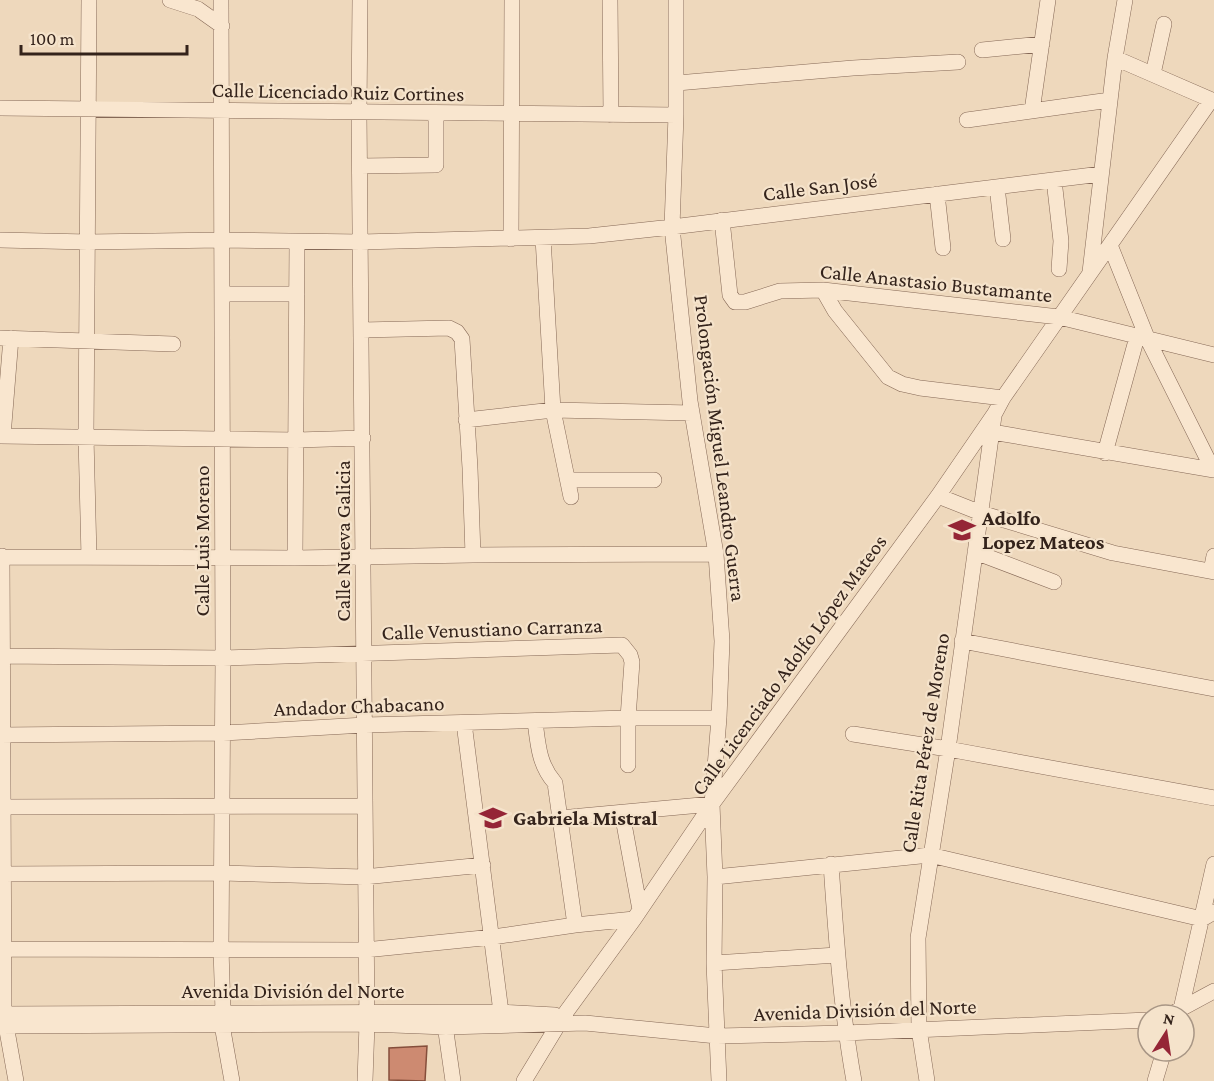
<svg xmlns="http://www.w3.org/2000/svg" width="1214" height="1081" viewBox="0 0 1214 1081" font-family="'Crimson Pro',serif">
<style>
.building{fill:#cd8a71;stroke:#854e3b;stroke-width:1.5}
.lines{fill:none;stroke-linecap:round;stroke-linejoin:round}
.minor-casing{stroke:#856856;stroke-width:16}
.minor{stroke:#f9e6cf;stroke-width:15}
.labels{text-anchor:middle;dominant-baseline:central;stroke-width:4.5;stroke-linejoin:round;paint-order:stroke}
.street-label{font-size:21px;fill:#34231b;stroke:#f5e3cb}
.poi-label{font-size:21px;font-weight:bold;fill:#34231b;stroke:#f5e3cb;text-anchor:start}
</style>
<rect width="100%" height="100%" fill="#eed8bc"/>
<path class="building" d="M 427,1046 L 425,1081 L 389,1080 L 389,1048 Z"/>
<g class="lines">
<defs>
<path id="minor" d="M 170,0 L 198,9 L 222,26
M 221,0 L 223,658 L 221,949 L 223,1012 L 222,1025 L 232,1081
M 360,0 L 359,113 L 367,1024 L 365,1081
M 610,0 L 611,115
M 676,0 L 676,115 L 672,227 L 690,401 L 716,554 L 722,641 L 719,718 L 712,804 L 715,877 L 714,963 L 719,1081
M 982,50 L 1042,44
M 1115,58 L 1214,101
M 1153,74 L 1164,24
M 677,83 L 853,68 L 958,62
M 0,108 L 676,115
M 1032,111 L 1048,0
M 967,120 L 1110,100
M 360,166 L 436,165 L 436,114
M 1054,180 L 1061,241 L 1059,269
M 997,187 L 1003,239
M 937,194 L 943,248
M 722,220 L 730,295 L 735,302 L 745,302 L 780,291 L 823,290 L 1059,317 L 1214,355
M 543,238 L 553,410 L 571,497
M 511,239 L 512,0
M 0,240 L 88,242 L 221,240 L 361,242 L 589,236 L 672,227 L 1101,174
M 1110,245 L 1148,340 L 1213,470
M 1090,272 L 1115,58 L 1125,0
M 823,290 L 835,311 L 888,377 L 902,384 L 920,388 L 1003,398
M 222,294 L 297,294
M 362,330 L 449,328 L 457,332 L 462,339 L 470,468 L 473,555
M 0,338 L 173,344
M 466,420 L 553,410 L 692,413
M 992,432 L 1214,470
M 0,436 L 297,440 L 363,438
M 3,436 L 11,338
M 1105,453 L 1137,337
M 569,480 L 654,480
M 938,496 L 981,513 L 1113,553 L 1214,572
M 975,552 L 1054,582
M 2,556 L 4,1014 L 16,1081
M 0,557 L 295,558 L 473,555 L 716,554
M 89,557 L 86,437 L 89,0
M 295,558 L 297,242
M 1211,571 L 1214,556
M 962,641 L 1214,689
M 0,656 L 223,658 L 622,645 L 630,655 L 632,662 L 628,718 L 628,765
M 535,721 C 538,745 539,765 555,783 L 575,925
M 464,723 L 501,1012
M 853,734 L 948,749 L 1214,798
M 0,735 L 223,733 L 365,725 L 628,718 L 719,718
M 0,807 L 363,806
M 622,813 L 640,910
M 560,818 L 712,804
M 831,864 C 836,937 841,1009 854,1081
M 0,874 L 222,873 L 364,877 L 483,865
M 715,877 L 930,855 L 1202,919 L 1214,912
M 0,949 L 365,950 L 493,937 L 575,925 L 634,919
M 714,963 L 837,955
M 1175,1012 L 1214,991
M 0,1014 L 501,1012 L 555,1015
M 1177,1015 L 1181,1009 L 1214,864
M 444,1018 L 453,1081
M 0,1026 L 367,1024 L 446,1027 L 585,1023 L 717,1036 L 845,1033 L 1148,1020
M 524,1081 L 564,1015 L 634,919 L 712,804 L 938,496 L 995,413 L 1003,398 L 1211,100
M 927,1081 L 919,1029 L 918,938 L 948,749 L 994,416
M 1155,1081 L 1164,1051"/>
</defs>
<use href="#minor" class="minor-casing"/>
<use href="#minor" class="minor"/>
</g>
<defs>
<symbol id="school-bare" viewBox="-9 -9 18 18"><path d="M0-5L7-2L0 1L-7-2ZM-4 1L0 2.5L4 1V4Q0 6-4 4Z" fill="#952536" stroke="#f5e3cb" stroke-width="2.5" paint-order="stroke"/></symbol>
</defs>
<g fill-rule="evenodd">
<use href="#school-bare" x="943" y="511" width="38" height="38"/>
<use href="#school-bare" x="474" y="799" width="38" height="38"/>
</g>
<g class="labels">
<g class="street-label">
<text transform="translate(338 92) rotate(1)">Calle Licenciado Ruiz Cortines</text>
<text transform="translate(820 187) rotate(-7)">Calle San José</text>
<text transform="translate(936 283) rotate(6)">Calle Anastasio Bustamante</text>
<text transform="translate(720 448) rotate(83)">Prolongación Miguel Leandro Guerra</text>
<text transform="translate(202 541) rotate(-90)">Calle Luis Moreno</text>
<text transform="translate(343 541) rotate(-90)">Calle Nueva Galicia</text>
<text transform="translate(492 629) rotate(-2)">Calle Venustiano Carranza</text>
<text transform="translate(789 665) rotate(-54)">Calle Licenciado Adolfo López Mateos</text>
<text transform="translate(359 706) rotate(-2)">Andador Chabacano</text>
<text transform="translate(925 743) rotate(-81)">Calle Rita Pérez de Moreno</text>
<text x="293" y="991">Avenida División del Norte</text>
<text transform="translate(865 1010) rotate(-2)">Avenida División del Norte</text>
</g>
<g class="poi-label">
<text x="982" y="518">Adolfo<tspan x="982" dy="24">Lopez Mateos</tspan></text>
<text x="513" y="818">Gabriela Mistral</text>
</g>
</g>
<g transform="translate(1166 1033) rotate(12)"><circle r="28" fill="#f5e3cb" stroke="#a89685" stroke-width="1.5"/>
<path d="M0-4.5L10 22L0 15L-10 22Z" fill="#952536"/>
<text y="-9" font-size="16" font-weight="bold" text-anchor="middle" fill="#34231b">N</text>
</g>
<path d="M21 45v9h166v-9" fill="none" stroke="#34231b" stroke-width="3"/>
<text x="30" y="45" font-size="18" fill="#34231b" stroke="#f5e3cb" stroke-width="4.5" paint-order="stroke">100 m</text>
</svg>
